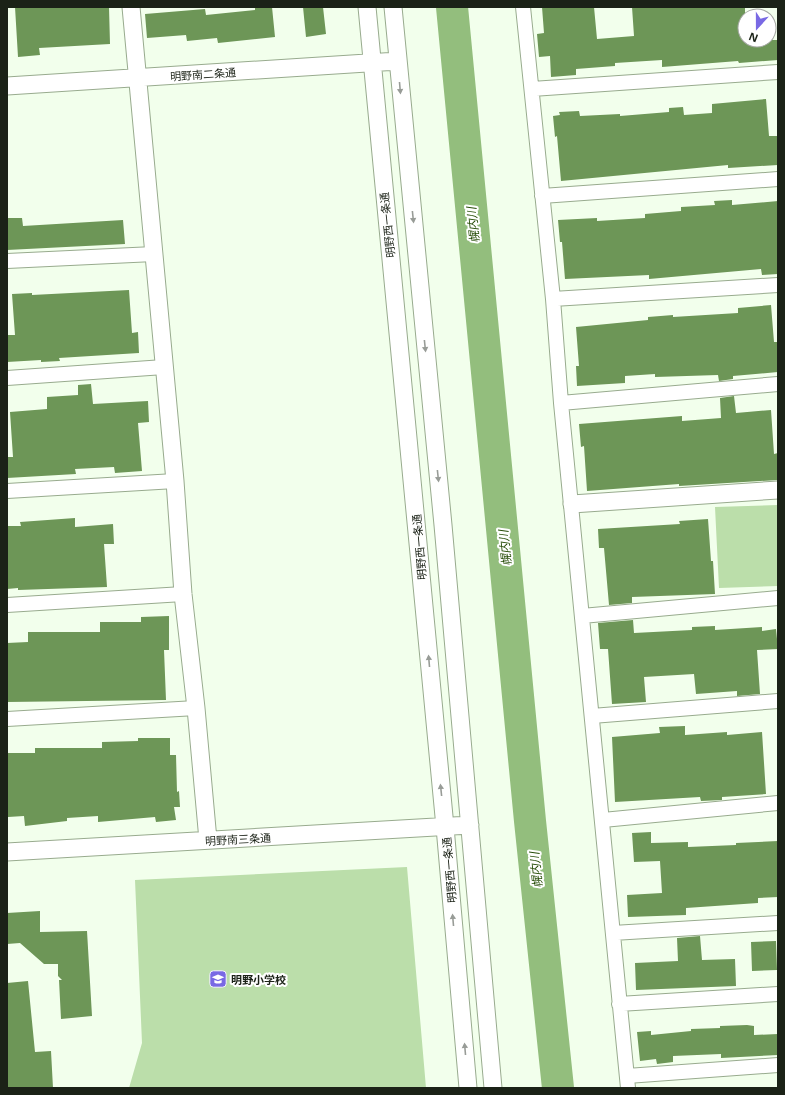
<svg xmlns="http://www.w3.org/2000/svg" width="785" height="1095" viewBox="0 0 785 1095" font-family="'Open Sans','Noto Sans JP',sans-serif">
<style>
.green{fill:#bbdeaa}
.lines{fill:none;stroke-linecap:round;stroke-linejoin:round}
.river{stroke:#93be7d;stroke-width:32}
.building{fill:#6d9657}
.minor-casing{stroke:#98ab8e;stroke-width:16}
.tertiary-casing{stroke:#98ab8e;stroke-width:19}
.minor{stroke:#fff;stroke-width:14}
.tertiary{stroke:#fff;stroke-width:17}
.oneway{fill:#989c97}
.labels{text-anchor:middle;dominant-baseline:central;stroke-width:4;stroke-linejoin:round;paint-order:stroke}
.street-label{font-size:11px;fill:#1b2217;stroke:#fff}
.poi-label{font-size:11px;font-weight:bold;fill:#1b2217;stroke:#fff;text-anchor:start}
.water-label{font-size:12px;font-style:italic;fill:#234a04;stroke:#fff}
</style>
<rect width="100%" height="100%" fill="#f2ffec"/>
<path class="green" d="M 778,505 L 778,586 L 719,588 L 715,507 Z
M 407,867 L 426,1088 L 129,1088 L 142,1043 L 135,880 Z"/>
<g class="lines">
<path class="river" d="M 452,7 L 530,821 L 558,1088"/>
</g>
<path class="building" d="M 15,7 L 109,7 L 110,44 L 39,48 L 40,55 L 18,57 Z
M 255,7 L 272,7 L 275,37 L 218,43 L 217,38 L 187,41 L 186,35 L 147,38 L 145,14 L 205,9 L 206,15 L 255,10 Z
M 303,7 L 323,7 L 326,34 L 306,37 Z
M 542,7 L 594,7 L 597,39 L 634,36 L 632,7 L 745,7 L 745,40 L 778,40 L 778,60 L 739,63 L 738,61 L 662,67 L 662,60 L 615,63 L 615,66 L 576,69 L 576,75 L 551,77 L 550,56 L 539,57 L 537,34 L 544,33 Z
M 766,99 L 769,136 L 778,136 L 778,165 L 728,168 L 728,165 L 561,181 L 557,136 L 555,137 L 553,116 L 560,115 L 559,112 L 579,111 L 580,116 L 620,114 L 620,116 L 669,112 L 669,108 L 683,107 L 684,115 L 712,113 L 712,104 Z
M 732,200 L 732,205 L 778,201 L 778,274 L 762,275 L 761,269 L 649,279 L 649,275 L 565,279 L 562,242 L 560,242 L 558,220 L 597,218 L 597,221 L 645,218 L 645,214 L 681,211 L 681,207 L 715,205 L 714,201 Z
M 7,218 L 22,218 L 23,226 L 123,220 L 125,244 L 7,250 Z
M 129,290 L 132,333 L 138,332 L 139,353 L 59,358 L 60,361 L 41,362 L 41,360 L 7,362 L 7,335 L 15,335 L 12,294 L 32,293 L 32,295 Z
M 771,305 L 774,342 L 778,342 L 778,372 L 733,376 L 733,379 L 719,381 L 718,375 L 655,377 L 655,374 L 625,376 L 625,383 L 577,386 L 576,366 L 579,366 L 576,327 L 648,320 L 648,317 L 673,315 L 673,317 L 738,313 L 738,308 Z
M 91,384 L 93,404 L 148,401 L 149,422 L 138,423 L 142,471 L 115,473 L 114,467 L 75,469 L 76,474 L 7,478 L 7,457 L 13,457 L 10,412 L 47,409 L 47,397 L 78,395 L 78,385 Z
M 734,396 L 736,413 L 771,410 L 774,454 L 778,453 L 778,480 L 679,486 L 679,484 L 587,491 L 584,446 L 581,447 L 579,424 L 682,416 L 682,421 L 721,418 L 720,398 Z
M 75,518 L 75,527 L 113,524 L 114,544 L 104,544 L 107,587 L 18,590 L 18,588 L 7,589 L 7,526 L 21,526 L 20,522 Z
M 708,519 L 711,561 L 713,561 L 715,594 L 632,597 L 632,603 L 609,605 L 604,548 L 599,548 L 598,529 L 680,524 L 679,521 Z
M 169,616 L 169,650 L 164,650 L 166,700 L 7,702 L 7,643 L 28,642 L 28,632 L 100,632 L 100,622 L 141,622 L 141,617 Z
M 633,620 L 634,633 L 692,630 L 692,627 L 715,626 L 715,630 L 762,627 L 762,631 L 776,629 L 778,649 L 757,650 L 760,694 L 737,696 L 737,691 L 696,694 L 694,674 L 644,677 L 646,702 L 612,704 L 608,649 L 600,649 L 598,623 Z
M 685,726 L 685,735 L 727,732 L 727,735 L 762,732 L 766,794 L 722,797 L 722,800 L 701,801 L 700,797 L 615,802 L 612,737 L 660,733 L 659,727 Z
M 138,738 L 170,738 L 170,755 L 176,755 L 177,792 L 179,791 L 180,807 L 174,807 L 176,820 L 156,822 L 155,817 L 98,822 L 98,816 L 67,818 L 67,821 L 25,826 L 24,816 L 8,817 L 7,753 L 35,753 L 35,748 L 102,748 L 102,742 L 138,741 Z
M 651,832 L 651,843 L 688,842 L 688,847 L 736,845 L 736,843 L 778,841 L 778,897 L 758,898 L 758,903 L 686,908 L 686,915 L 628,917 L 627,895 L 662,893 L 660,861 L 634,862 L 632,833 Z
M 40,911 L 40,932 L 87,931 L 92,1016 L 61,1019 L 59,980 L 62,980 L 58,976 L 58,964 L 44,964 L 20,943 L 7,944 L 7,913 Z
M 700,936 L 702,960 L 735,959 L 736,986 L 636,990 L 635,963 L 678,961 L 677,938 Z
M 776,941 L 777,970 L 752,971 L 751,942 Z
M 28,981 L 35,1052 L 51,1051 L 53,1088 L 7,1088 L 7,983 Z
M 747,1025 L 754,1026 L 754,1035 L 778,1034 L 778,1055 L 721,1058 L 721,1054 L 673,1056 L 673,1062 L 657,1064 L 656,1059 L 640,1061 L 637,1032 L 651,1031 L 651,1035 L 691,1031 L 691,1029 L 720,1028 L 720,1026 Z"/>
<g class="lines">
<defs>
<path id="minor" d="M 523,7 L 553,299 L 561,403 L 628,1088
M 532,89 L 778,72
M 542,196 L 778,179
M 7,261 L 154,254
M 553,299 L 778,285
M 7,378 L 164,367
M 561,403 L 778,384
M 7,491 L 175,481
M 7,605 L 183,594
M 582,616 L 778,598
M 592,716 L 778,701
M 7,719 L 196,708
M 603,820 L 778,803
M 613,933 L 778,923
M 619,1004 L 778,994
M 627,1076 L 778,1065"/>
<path id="tertiary" d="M 131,7 L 175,481 L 183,594 L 196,708 L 208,840
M 367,7 L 445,827 L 468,1088
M 393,7 L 443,525 L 493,1088
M 7,86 L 398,61
M 572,504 L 778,490
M 7,852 L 470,825"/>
</defs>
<use href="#minor" class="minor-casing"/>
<use href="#tertiary" class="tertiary-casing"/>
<use href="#minor" class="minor"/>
<use href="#tertiary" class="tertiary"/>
</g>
<defs><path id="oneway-solid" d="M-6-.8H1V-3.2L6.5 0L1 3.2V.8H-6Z"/></defs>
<g class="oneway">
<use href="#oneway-solid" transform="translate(400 88) rotate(85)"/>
<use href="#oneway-solid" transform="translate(413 217) rotate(84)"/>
<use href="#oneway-solid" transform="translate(425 346) rotate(84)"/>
<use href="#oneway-solid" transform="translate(438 476) rotate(84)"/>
<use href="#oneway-solid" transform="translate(429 661) rotate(-95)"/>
<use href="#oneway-solid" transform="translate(441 790) rotate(-96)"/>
<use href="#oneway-solid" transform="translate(453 920) rotate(-95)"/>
<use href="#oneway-solid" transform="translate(465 1049) rotate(-95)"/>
</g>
<defs>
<symbol id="school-square" viewBox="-11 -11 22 22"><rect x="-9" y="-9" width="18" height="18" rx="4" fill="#7969e4" stroke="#fff"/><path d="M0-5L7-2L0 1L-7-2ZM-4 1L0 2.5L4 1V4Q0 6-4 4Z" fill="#fff"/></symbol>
</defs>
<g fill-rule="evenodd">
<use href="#school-square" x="208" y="969" width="20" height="20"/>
</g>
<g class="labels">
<g class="street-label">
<text transform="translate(203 74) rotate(-4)">明野南二条通</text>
<text transform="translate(387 225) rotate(-96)">明野西一条通</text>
<text transform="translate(419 547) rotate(-95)">明野西一条通</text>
<text transform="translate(238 839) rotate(-3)">明野南三条通</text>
<text transform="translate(449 870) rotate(-95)">明野西一条通</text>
</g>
<g class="poi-label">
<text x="231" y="979">明野小学校</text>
</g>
<g class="water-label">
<text transform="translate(473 225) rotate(-96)">幌内川</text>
<text transform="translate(505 548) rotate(-96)">幌内川</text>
<text transform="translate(536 870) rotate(-96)">幌内川</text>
</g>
</g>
<rect width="785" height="1095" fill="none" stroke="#1b2217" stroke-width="16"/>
<g transform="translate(757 28) rotate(201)"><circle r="19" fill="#ffffff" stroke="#a4a7a2"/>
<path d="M0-3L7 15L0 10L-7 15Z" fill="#7969e4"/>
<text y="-6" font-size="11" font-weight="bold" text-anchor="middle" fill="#1b2217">N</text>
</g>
</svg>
